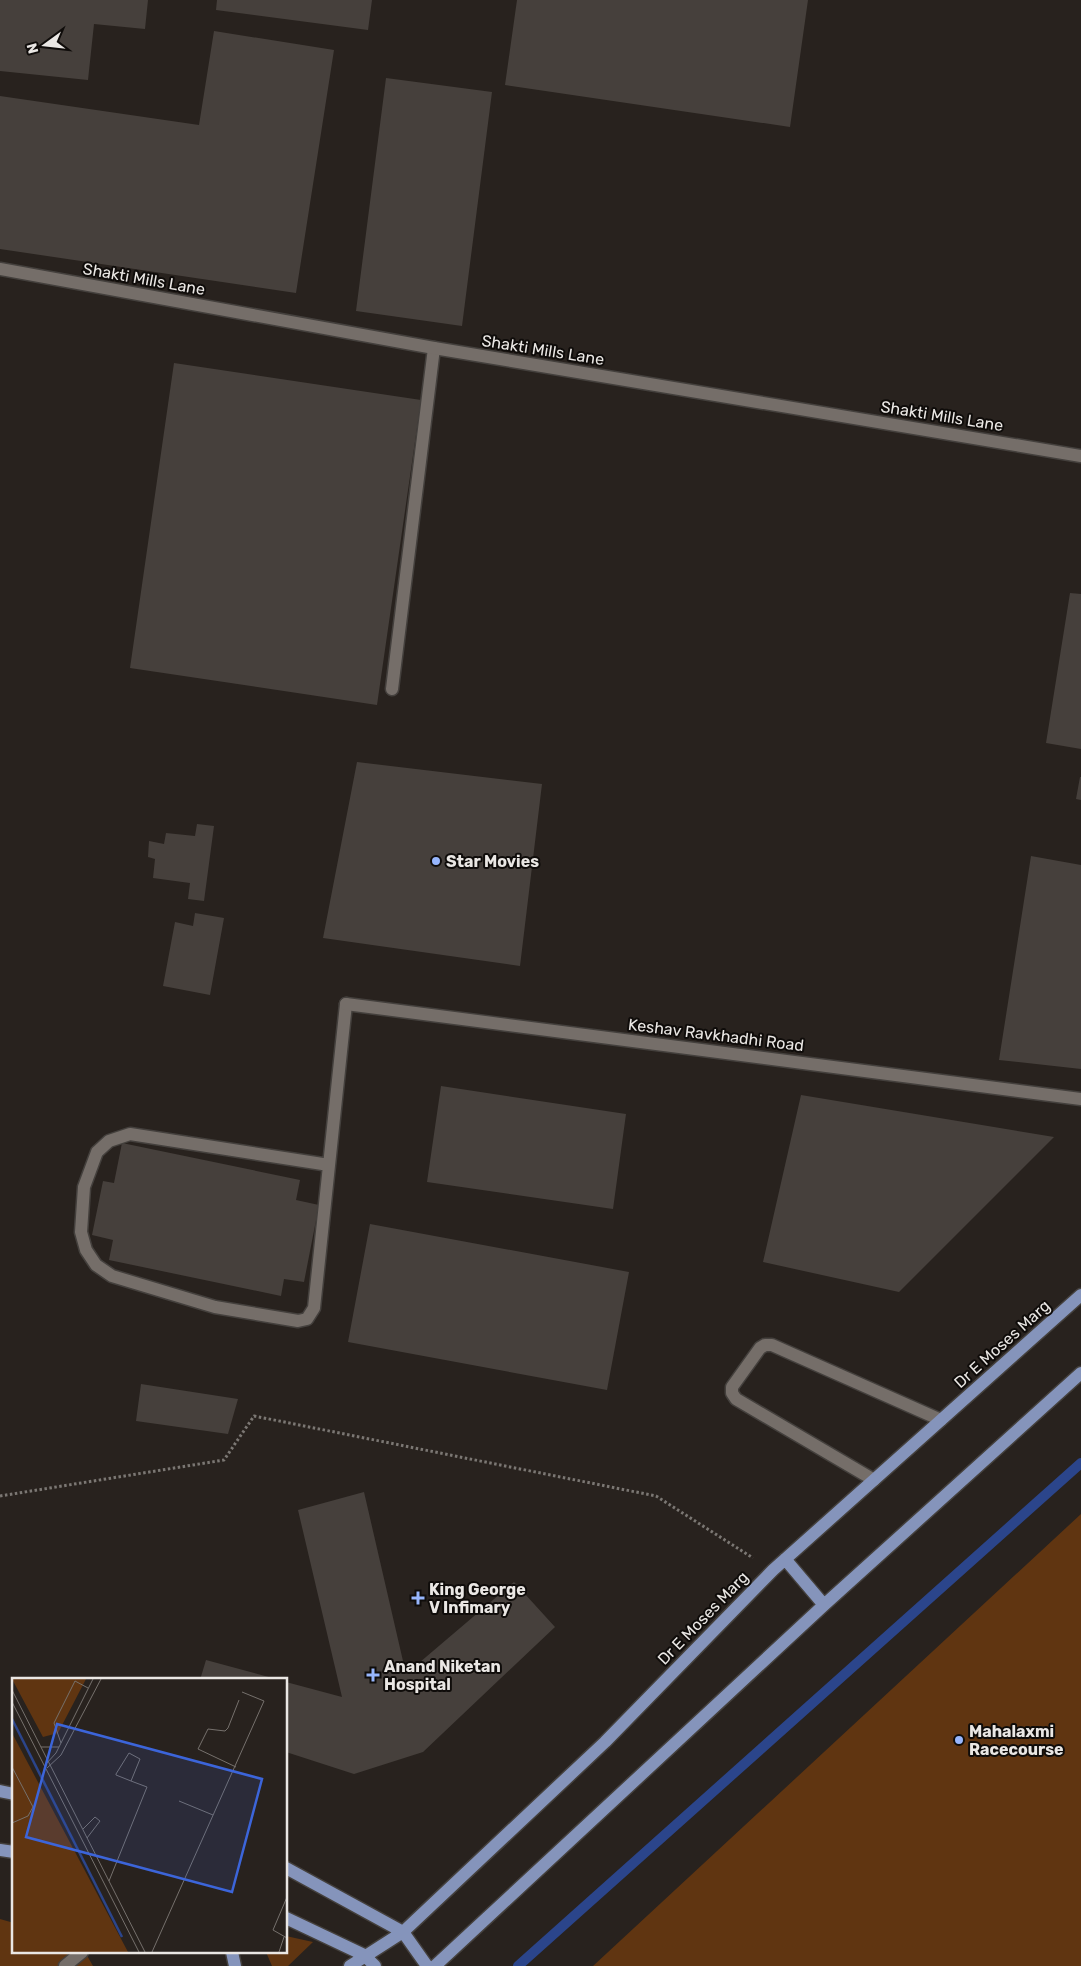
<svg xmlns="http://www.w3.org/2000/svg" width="1081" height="1966" viewBox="0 0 1081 1966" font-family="Rubik,sans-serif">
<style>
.green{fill:#603511}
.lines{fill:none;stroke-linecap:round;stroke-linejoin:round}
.stream{stroke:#2b458b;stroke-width:10}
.building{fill:#46403c}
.service-casing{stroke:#44403d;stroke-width:15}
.minor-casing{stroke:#44403d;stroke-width:15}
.primary-casing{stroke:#44403d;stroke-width:15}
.path{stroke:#7b7773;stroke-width:3;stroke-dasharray:2.5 2.5;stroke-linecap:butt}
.service{stroke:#756e69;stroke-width:12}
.minor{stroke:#756e69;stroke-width:12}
.primary{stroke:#8594bb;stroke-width:12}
.poi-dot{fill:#97b6fd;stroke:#0f0c0a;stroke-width:2}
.labels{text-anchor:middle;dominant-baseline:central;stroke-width:4;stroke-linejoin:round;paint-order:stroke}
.street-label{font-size:16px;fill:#eae7e4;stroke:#0f0c0a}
.poi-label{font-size:16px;font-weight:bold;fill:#eae7e4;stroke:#0f0c0a;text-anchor:start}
.inset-river{fill:none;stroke:#2b458b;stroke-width:2.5}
.inset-road{fill:none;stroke:#76716d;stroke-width:1}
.view{fill:#3c65da;fill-opacity:0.15;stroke:#3c65da;stroke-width:2.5}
.inset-edge{fill:none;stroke:#eae7e4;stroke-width:2.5}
</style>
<rect width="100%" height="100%" fill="#28221e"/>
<path class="green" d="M 1081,1514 L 1081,1966 L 593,1966 Z
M 0,1919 L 14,1923 L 14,1952 L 85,1952 L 93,1966 L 0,1966 Z
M 286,1936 L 313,1942 L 288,1966 L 272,1966 L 266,1952 L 286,1952 Z"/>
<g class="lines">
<path class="stream" d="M 518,1966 L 1081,1463"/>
</g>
<path class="building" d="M 0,0 L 148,0 L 145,29 L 94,24 L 88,80 L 0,71 Z
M 217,0 L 372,0 L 368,30 L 216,10 Z
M 517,0 L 808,0 L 790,127 L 505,85 Z
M 214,31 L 334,50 L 296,293 L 0,249 L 0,96 L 199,125 Z
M 386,78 L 492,92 L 462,326 L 356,311 Z
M 174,363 L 421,400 L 377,705 L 130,668 Z
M 1070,593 L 1081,594 L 1081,749 L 1046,743 Z
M 357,762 L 542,784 L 520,966 L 323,938 Z
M 1080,777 L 1081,777 L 1081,800 L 1076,799 Z
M 197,824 L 214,826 L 204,901 L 188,899 L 190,883 L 153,878 L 155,859 L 148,857 L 149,841 L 164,844 L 166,833 L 195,836 Z
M 1031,856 L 1081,865 L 1081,1069 L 999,1060 Z
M 195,913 L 224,918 L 210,995 L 163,986 L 175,922 L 193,926 Z
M 441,1086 L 626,1114 L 613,1209 L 427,1182 Z
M 801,1095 L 1054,1137 L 899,1292 L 763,1262 Z
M 122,1143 L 300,1180 L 296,1200 L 319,1205 L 304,1282 L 284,1279 L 281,1296 L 109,1260 L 113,1240 L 92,1235 L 103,1181 L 114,1183 Z
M 370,1224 L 629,1272 L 607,1390 L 348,1342 Z
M 141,1384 L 238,1399 L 228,1434 L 136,1421 Z
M 364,1492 L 406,1674 L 514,1582 L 555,1627 L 423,1752 L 354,1774 L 286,1752 L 286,1682 L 342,1697 L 298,1510 Z
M 206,1660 L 276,1679 L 276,1680 L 200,1680 Z"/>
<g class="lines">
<defs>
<path id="service" d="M 392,689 L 434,348
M 329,1165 L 130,1134 L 109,1141 L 97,1152 L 84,1187 L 81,1232 L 86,1250 L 96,1265 L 112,1276 L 215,1307 L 298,1321 L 307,1319 L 314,1308 L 346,1004
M 874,1480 L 736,1399 L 732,1393 L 732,1387 L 760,1348 L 765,1345 L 772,1345 L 941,1420
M 65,1966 L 82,1952"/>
<path id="minor" d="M 0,269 L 434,348 L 1081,456
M 346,1004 L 1081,1099"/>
<path id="primary" d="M 785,1559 L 824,1605
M 0,1791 L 14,1794
M 0,1850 L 14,1852
M 286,1868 L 403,1932 L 427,1966
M 286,1918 L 364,1955 L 375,1966
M 232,1952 L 235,1966
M 350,1966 L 403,1932 L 605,1742 L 773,1570 L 1081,1295
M 435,1966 L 824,1605 L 1081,1373"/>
</defs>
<use href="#service" class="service-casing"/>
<use href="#minor" class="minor-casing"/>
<use href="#primary" class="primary-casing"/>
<path class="path" d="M 0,1496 L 224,1460 L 254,1416 L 656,1496 L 753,1558"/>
<use href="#service" class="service"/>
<use href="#minor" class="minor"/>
<use href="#primary" class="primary"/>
</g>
<g class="poi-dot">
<circle cx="436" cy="861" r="5"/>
<path d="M415.5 1590.5h5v5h5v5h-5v5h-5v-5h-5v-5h5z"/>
<path d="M370.5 1667.5h5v5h5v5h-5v5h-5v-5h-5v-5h5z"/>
<circle cx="959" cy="1740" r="5"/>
</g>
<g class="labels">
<g class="street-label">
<text transform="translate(144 279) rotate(10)">Shakti Mills Lane</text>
<text transform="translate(543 350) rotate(9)">Shakti Mills Lane</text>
<text transform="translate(942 416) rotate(9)">Shakti Mills Lane</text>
<text transform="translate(716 1035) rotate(7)">Keshav Ravkhadhi Road</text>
<text transform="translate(1002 1344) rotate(-42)">Dr E Moses Marg</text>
<text transform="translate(703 1618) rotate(-46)">Dr E Moses Marg</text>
</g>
<g class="poi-label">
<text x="446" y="861">Star Movies</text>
<text x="429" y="1589">King George<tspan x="429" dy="18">V Infimary</tspan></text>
<text x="384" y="1666">Anand Niketan<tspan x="384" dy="18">Hospital</tspan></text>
<text x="969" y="1731">Mahalaxmi<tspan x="969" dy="18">Racecourse</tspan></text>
</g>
</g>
<g transform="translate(12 1678)">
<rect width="275" height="275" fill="#28221e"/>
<path d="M 0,1 L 74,1 L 46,55 L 31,59 ZM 0,55 L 116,274 L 0,274 Z" fill="#603511"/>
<path class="inset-river" d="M 0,41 L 110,259"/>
<path class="inset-road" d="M 0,12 L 133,274M 0,24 L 127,274M 49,65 L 42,45 L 63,3 L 76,10M 29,69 L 47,69M 34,86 L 44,75 L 81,1M 0,89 L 21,129 L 16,138 L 0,145M 224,89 L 186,71 L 196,51 L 213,53 L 216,50 L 227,22M 35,90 L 49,77 L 89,1M 167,123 L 201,137M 71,151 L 83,139 L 88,143 L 75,160M 97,203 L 135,109 L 119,103 L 104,97 L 104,96 L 117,75 L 128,81 L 119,103M 275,219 L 261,252 L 275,260M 140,274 L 252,23 L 230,14M 267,274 L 272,259"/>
<path class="view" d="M 45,46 L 250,101 L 220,214 L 14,159 Z"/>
<rect width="275" height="275" class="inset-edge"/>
</g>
<g transform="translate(45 45) rotate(255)" stroke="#0f0c0a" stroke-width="4" paint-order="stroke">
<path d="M0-4L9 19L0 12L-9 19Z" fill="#eae7e4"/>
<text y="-8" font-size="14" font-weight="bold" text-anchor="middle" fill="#eae7e4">N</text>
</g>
</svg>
